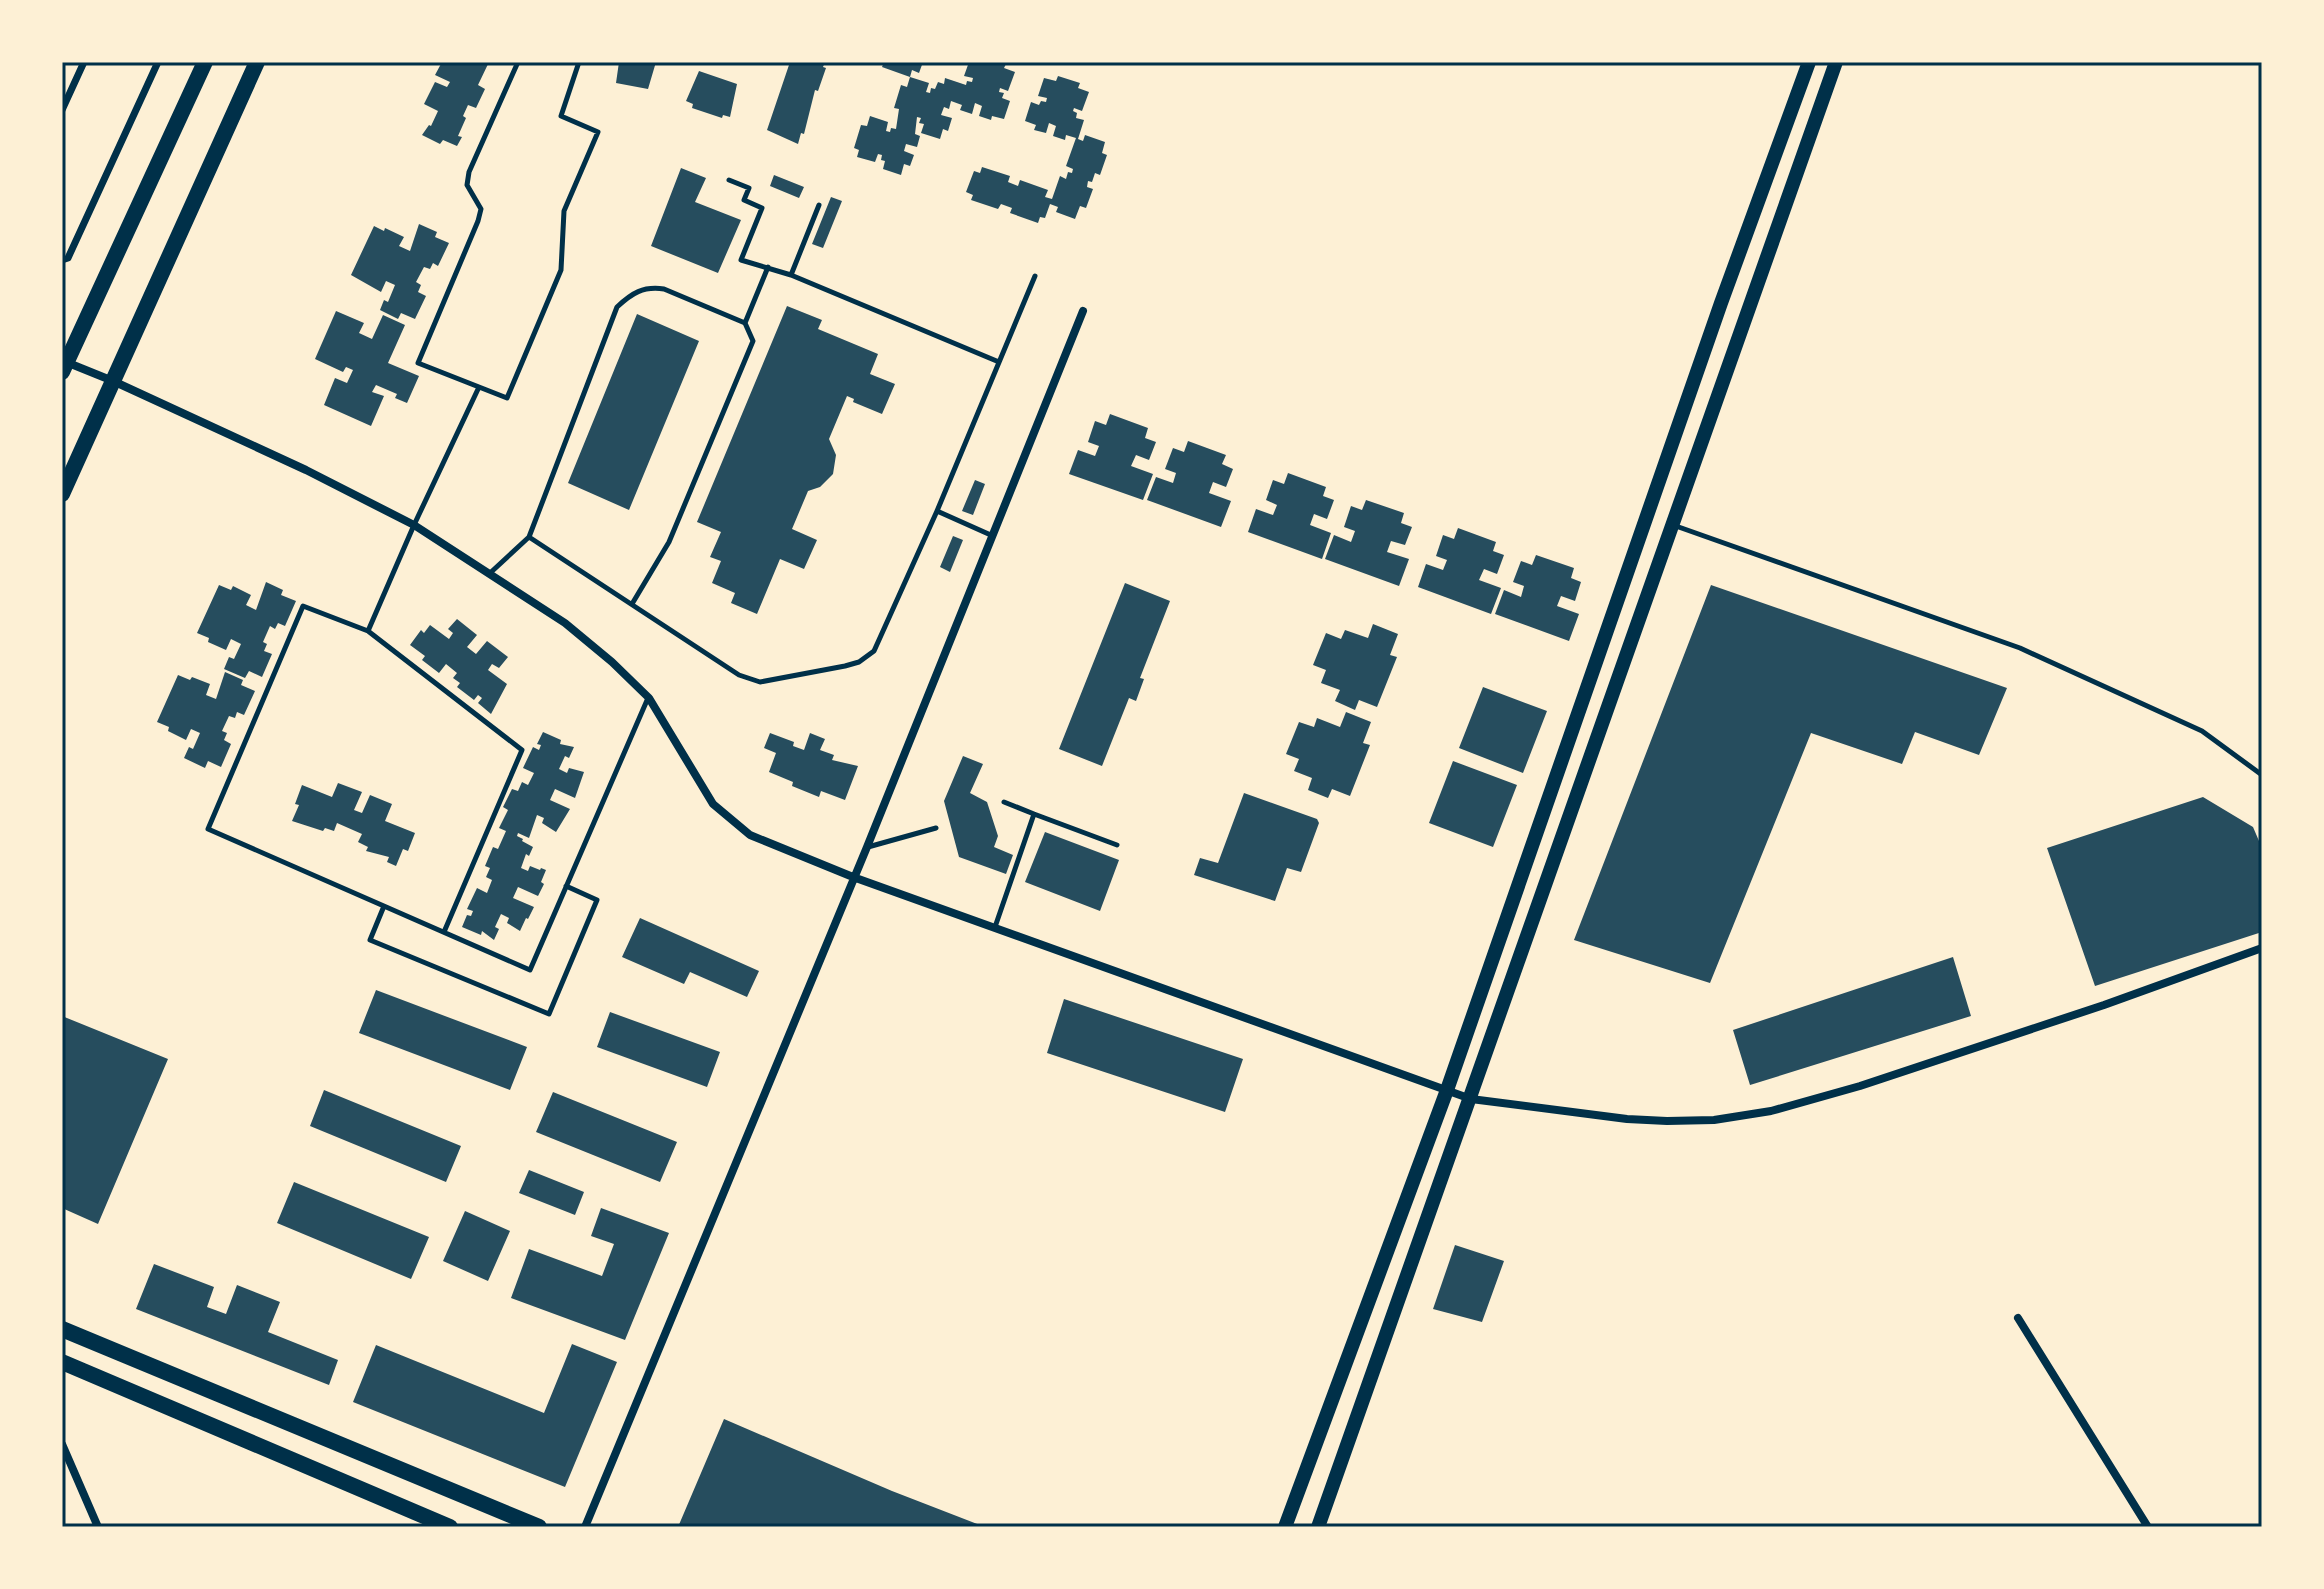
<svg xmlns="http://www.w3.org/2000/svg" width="2324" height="1589" viewBox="0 0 2324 1589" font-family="'Fira Sans',sans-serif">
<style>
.building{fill:#264d5e}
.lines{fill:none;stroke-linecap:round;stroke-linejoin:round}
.service{stroke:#003049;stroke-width:5}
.pedestrian{stroke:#003049;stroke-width:7}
.minor{stroke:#003049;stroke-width:8}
.secondary{stroke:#003049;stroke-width:14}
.primary{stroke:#003049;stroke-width:16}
.neatline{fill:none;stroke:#003049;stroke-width:3}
</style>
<rect width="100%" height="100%" fill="#fdf0d5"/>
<path class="building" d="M 442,62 L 489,62 L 478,85 L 485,89 L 476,108 L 468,105 L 463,116 L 466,118 L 458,136 L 462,137 L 457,146 L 443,140 L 440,144 L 422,135 L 429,125 L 431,126 L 438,111 L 424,104 L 435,82 L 447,87 L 450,82 L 435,75 Z
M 619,62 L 656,62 L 648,89 L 616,83 Z
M 790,62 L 825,62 L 823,67 L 826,68 L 818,91 L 815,90 L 804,134 L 801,133 L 798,144 L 767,130 Z
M 884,62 L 923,62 L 919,73 L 912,70 L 910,77 L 882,67 Z
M 969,62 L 1001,62 L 1006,64 L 1004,68 L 1015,72 L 1008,91 L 1000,88 L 999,92 L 1004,93 L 1002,98 L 1010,101 L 1004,119 L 992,116 L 991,120 L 979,116 L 982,106 L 975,103 L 972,114 L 960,110 L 962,105 L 951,101 L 949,109 L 944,107 L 941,115 L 952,118 L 948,131 L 943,129 L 940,139 L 921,133 L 924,124 L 919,123 L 921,118 L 917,117 L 915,134 L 920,136 L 917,147 L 906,144 L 904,151 L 914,155 L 910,166 L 904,164 L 901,175 L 883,169 L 885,161 L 881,160 L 882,155 L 878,154 L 875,162 L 857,157 L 859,150 L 854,148 L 861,125 L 867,126 L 870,116 L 888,122 L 886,131 L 890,132 L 891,128 L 896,129 L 899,109 L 894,108 L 901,85 L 907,87 L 910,77 L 929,83 L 926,92 L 930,93 L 931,88 L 935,89 L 938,82 L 944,84 L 945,78 L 966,85 L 967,81 L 972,82 L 973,78 L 964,76 Z
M 699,71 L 737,84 L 730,117 L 723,115 L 722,118 L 692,108 L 693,104 L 686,101 Z
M 1058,76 L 1080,83 L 1078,88 L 1089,92 L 1082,111 L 1074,108 L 1073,111 L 1077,113 L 1076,118 L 1084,120 L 1078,139 L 1083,141 L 1085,135 L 1105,142 L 1102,153 L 1107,155 L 1100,175 L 1095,173 L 1092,182 L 1088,181 L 1087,187 L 1093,189 L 1086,208 L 1080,206 L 1075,219 L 1056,212 L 1058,207 L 1050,204 L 1045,218 L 1040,217 L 1038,223 L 1010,213 L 1012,208 L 1001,204 L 998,209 L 971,200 L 973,195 L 966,192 L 974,171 L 980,173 L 982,167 L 1010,176 L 1008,182 L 1018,186 L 1020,180 L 1048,190 L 1045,197 L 1052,199 L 1060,176 L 1066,179 L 1068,172 L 1072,173 L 1073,169 L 1066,166 L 1076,138 L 1066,135 L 1065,140 L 1053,136 L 1056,126 L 1049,123 L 1046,133 L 1034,130 L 1036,125 L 1025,121 L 1031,102 L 1039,105 L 1041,101 L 1046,102 L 1047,98 L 1038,96 L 1044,78 L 1056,81 Z
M 681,168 L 706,178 L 695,202 L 741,220 L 718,273 L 651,246 Z
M 774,175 L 804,187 L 799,198 L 770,186 Z
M 831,197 L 842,201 L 823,248 L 812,244 Z
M 419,224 L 437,232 L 435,237 L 449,243 L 438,266 L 433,263 L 430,269 L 424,267 L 416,282 L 421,285 L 418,292 L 426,296 L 415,319 L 401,313 L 398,319 L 380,310 L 384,300 L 388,302 L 395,285 L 386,281 L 381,292 L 351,275 L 374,226 L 384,231 L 385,228 L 404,237 L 399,246 L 410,251 Z
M 787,306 L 822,320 L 818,329 L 878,354 L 870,374 L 895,384 L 882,414 L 853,402 L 854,399 L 847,396 L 829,439 L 836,455 L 833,474 L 820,487 L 808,491 L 792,529 L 817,540 L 804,569 L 780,559 L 757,614 L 731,603 L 735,593 L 712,583 L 721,561 L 710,557 L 721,532 L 697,522 Z
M 336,311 L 364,323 L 359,333 L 372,339 L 383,315 L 405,325 L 388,363 L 419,376 L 407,403 L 395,398 L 397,394 L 376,385 L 372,392 L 384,396 L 371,426 L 324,405 L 335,378 L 347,383 L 353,370 L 346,367 L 343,372 L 315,359 Z
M 637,314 L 699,341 L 629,510 L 568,483 Z
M 1110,414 L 1148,428 L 1145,438 L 1156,442 L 1149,460 L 1136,455 L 1131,466 L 1153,474 L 1143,500 L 1069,474 L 1078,450 L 1095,456 L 1099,446 L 1088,442 L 1095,421 L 1106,425 Z
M 1188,441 L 1226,455 L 1222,464 L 1233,469 L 1226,487 L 1213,482 L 1209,493 L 1231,501 L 1221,527 L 1147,500 L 1156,477 L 1173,483 L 1176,473 L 1165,469 L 1173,448 L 1184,452 Z
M 1288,473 L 1326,487 L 1323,496 L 1334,500 L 1327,519 L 1314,514 L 1310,525 L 1331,533 L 1322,559 L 1248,532 L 1256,509 L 1273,515 L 1277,505 L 1266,500 L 1273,480 L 1284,484 Z
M 975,480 L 985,484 L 973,515 L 962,511 Z
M 1366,500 L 1404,513 L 1401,523 L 1412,527 L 1405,545 L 1391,541 L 1387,552 L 1409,559 L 1399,586 L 1325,559 L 1334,535 L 1351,542 L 1355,531 L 1344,527 L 1351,506 L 1362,510 Z
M 1458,528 L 1496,542 L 1493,551 L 1504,555 L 1497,574 L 1484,569 L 1479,580 L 1501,588 L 1491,614 L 1418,587 L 1426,564 L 1443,570 L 1447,560 L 1436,556 L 1443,535 L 1454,539 Z
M 953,536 L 963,540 L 950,572 L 940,567 Z
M 1536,555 L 1574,568 L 1571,578 L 1581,582 L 1575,601 L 1561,596 L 1557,606 L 1579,614 L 1569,641 L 1495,614 L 1504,590 L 1521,597 L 1524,586 L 1513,582 L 1521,561 L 1532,565 Z
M 266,582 L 283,590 L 281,595 L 296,601 L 285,626 L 278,623 L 275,629 L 270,626 L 263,642 L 267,644 L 264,651 L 272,654 L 262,677 L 249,671 L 245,678 L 224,669 L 229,657 L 234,659 L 241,644 L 231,639 L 226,650 L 208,642 L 209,638 L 197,633 L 219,585 L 231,590 L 233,586 L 251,595 L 246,605 L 256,610 Z
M 1125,583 L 1170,601 L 1140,678 L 1144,679 L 1136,701 L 1129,698 L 1102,766 L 1059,749 Z
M 1711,585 L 2007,688 L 1979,755 L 1915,732 L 1902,764 L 1811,733 L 1710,983 L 1574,940 Z
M 457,619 L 477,635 L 467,647 L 476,654 L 487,641 L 508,657 L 499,668 L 492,664 L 488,670 L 507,684 L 491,714 L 478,703 L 482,698 L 478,695 L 474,700 L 457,687 L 460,683 L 453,678 L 457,673 L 446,664 L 439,673 L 422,660 L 425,656 L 410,645 L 421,630 L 424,633 L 430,625 L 449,639 L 453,633 L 448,629 Z
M 1373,624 L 1398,634 L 1390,655 L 1397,657 L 1377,707 L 1359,700 L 1355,710 L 1335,701 L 1340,690 L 1321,683 L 1326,670 L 1313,665 L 1326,633 L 1341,639 L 1345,630 L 1368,638 Z
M 225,672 L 243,680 L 241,685 L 255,691 L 244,715 L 237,712 L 235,718 L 229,716 L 222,731 L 227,733 L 224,740 L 231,744 L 221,767 L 208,761 L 205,768 L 184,758 L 189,747 L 193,749 L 200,733 L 191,729 L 186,740 L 168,731 L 169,727 L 157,722 L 178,675 L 190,680 L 192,677 L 210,684 L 206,695 L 216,699 Z
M 1483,687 L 1547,711 L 1523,773 L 1459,748 Z
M 1346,712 L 1371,722 L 1363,743 L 1370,745 L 1350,796 L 1332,789 L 1328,798 L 1308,790 L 1312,778 L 1294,771 L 1299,759 L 1286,754 L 1299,722 L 1314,727 L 1317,718 L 1340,727 Z
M 543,732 L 561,740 L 560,744 L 574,747 L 569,758 L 565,756 L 559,769 L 567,773 L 569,768 L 584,772 L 575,798 L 555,789 L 550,800 L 570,809 L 556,832 L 542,823 L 544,818 L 537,815 L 529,838 L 518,833 L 517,836 L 523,839 L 522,841 L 533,847 L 529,856 L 526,854 L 521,868 L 528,871 L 530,866 L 540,870 L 541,868 L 546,870 L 541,882 L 544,884 L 538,896 L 518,887 L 513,898 L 534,907 L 528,919 L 526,918 L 520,931 L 507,923 L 509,918 L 501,914 L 495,927 L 499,929 L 494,940 L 482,931 L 481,935 L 462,927 L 467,915 L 471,916 L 473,911 L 467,909 L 477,888 L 487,893 L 492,880 L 486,877 L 490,868 L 485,866 L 493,847 L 498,849 L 506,831 L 499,828 L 508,810 L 503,807 L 512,789 L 518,791 L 522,782 L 528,785 L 534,773 L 523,768 L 533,747 L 539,750 L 541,745 L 537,744 Z
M 770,733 L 794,742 L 793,746 L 804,750 L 810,733 L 825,739 L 820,750 L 834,755 L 832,760 L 858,766 L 845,800 L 821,791 L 819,797 L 792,786 L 793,782 L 769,772 L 776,753 L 764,748 Z
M 963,756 L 983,764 L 970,793 L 987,802 L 998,836 L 994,847 L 1013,855 L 1006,874 L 959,857 L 944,801 Z
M 1453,761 L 1517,785 L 1493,847 L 1429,823 Z
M 338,783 L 362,792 L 354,810 L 362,813 L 370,795 L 392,804 L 385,821 L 415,833 L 408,851 L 403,849 L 396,866 L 387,862 L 389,857 L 366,851 L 368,847 L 358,842 L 362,834 L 337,823 L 334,831 L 325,828 L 323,831 L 292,821 L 299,805 L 295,804 L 302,785 L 332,797 Z
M 1244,793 L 1317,819 L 1319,823 L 1301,872 L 1287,868 L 1275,901 L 1194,875 L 1200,858 L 1218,863 Z
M 2203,797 L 2253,827 L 2262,848 L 2262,932 L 2095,986 L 2047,848 Z
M 1045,832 L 1119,860 L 1100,911 L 1025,882 Z
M 640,918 L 759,971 L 747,997 L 690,972 L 684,984 L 622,957 Z
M 1953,957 L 1971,1016 L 1750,1085 L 1733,1030 Z
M 376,990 L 527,1047 L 510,1090 L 359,1033 Z
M 1064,999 L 1243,1059 L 1225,1112 L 1047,1053 Z
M 610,1012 L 720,1052 L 707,1087 L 597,1047 Z
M 62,1016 L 168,1059 L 98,1224 L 62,1208 Z
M 324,1090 L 461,1146 L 446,1182 L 310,1126 Z
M 553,1092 L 677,1142 L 660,1182 L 536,1132 Z
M 529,1170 L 584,1192 L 575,1215 L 519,1193 Z
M 294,1182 L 429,1237 L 411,1279 L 277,1223 Z
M 601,1208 L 669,1233 L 625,1340 L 511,1298 L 529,1249 L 602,1276 L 614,1244 L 591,1236 Z
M 465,1211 L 510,1231 L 488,1281 L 443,1261 Z
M 1455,1245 L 1504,1261 L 1482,1322 L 1433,1309 Z
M 154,1264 L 214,1287 L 207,1307 L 226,1314 L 237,1285 L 280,1302 L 268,1332 L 338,1360 L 329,1385 L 136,1309 Z
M 572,1344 L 617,1362 L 565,1487 L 353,1402 L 376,1345 L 544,1413 Z
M 724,1419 L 892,1491 L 985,1527 L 678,1527 Z"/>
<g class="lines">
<path class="service" d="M 729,180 L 749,188 L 744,200 L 762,208 L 741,260 L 791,275 L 999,362
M 791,275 L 819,205
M 745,323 L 768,267
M 479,387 L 418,363 L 478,221 L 481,209 L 467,185 L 469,172 L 518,62
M 937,511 L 1035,276
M 1673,525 L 2020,648 L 2202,731 L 2262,775
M 489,574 L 529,537
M 632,604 L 669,542 L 753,341 L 745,323 L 664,289 C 643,286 632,293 617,307 L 529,537 L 739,675 L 760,682 L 845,666 L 859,662 L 874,651 L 937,511 L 993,536
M 368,631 L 414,525 L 479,387 L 507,398 L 561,270 L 564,211 L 598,132 L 561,116 L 579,62
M 1004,802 L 1034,814
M 868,847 L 936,828
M 384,906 L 370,940 L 549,1014 L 597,900 L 566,886
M 995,927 L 1034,814 L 1117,845
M 444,932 L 522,750 L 368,631 L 303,606 L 208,829 L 530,970 L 648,698"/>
<path class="pedestrian" d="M 62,110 L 84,62
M 62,260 L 68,258 L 158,62"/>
<path class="minor" d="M 66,362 L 113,381 L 306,470 L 414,525 L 565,623 L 612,662 L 649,698 L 713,804 L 750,835 L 853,877 L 1471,1099 L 1627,1119 L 1667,1121 L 1714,1120 L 1771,1111 L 1860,1086 L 2104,1005 L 2262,948
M 2018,1318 L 2148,1527
M 62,1444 L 98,1527
M 585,1527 L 867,847 L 1083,311"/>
<path class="secondary" d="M 1285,1527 L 1447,1090 L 1721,303 L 1809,62
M 1318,1527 C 1493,1039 1661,549 1836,62"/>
<path class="primary" d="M 62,372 L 205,62
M 62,494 L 257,62
M 62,1329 L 539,1527
M 62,1362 L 450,1527"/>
</g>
<rect width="2324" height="1589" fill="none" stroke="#fdf0d5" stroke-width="128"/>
<rect x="64" y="64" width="2196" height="1461" class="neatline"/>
</svg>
